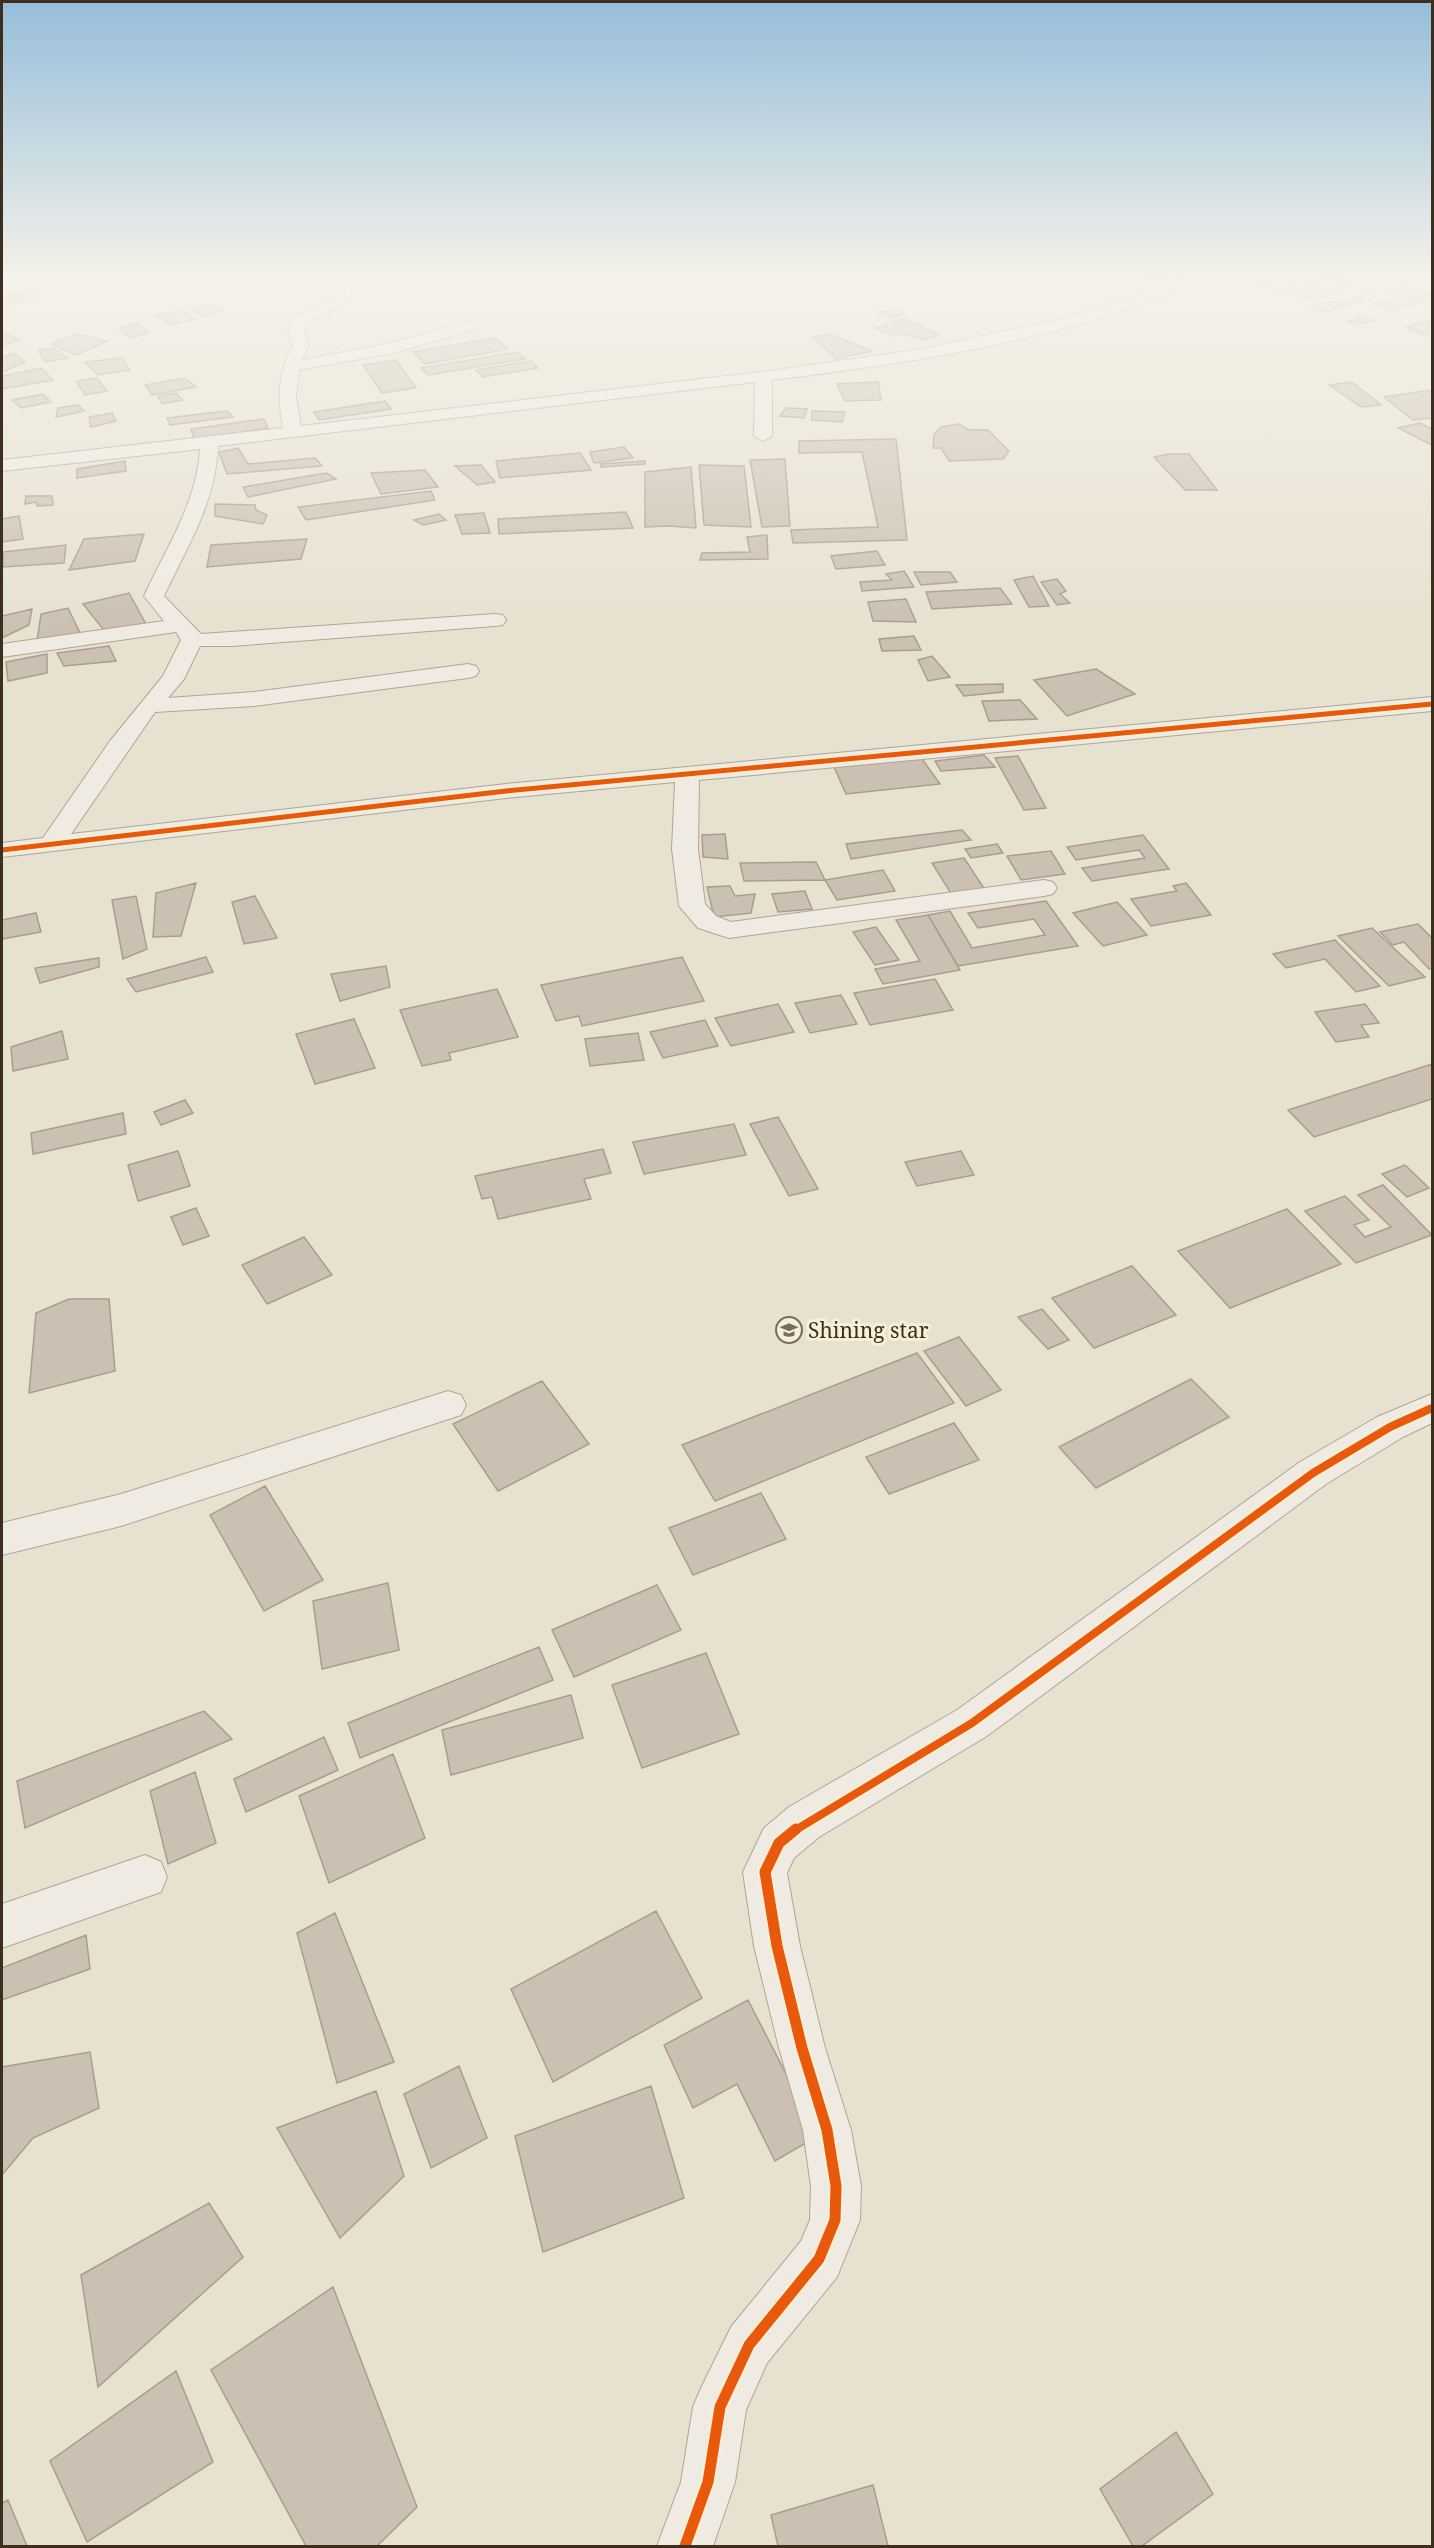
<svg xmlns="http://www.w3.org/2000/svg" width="1434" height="2548" viewBox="0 0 1434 2548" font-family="'Noto Serif',serif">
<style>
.building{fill:#cbc0b1;stroke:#a89d8f;stroke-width:1.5}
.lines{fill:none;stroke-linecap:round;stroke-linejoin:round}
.minor-casing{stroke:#ada698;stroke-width:2}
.minor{fill:#efebe2;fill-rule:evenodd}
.cycleway-far2-casing{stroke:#f7f0d7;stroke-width:8}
.cycleway-far1-casing{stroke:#f7f0d7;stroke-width:12}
.cycleway-casing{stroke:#f7f0d7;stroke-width:15}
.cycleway-far2{stroke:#e8590c;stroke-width:5}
.cycleway-far1{stroke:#e8590c;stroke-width:8}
.cycleway{stroke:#e8590c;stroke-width:11}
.labels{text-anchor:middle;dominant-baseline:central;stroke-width:6;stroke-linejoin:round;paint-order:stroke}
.poi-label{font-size:21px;fill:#3d2f20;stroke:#f7f0d7;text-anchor:start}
</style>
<rect width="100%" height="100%" fill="#e7e1d0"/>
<path class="building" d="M 2,275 L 9,275 L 14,283 L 2,285 Z
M 1137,275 L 1159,275 L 1166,276 L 1162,281 L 1135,276 Z
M 1336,278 L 1354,286 L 1339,289 L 1344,292 L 1325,296 L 1306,285 Z
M 1283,280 L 1299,288 L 1282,293 L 1257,285 Z
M 1403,285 L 1432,295 L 1417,298 L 1389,290 Z
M 1308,290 L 1323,298 L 1310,299 L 1289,293 Z
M 36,291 L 40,300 L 2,305 L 2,296 Z
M 1368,292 L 1378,298 L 1364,300 L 1354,296 Z
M 1406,298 L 1425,302 L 1387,310 L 1372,303 Z
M 1352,299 L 1361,301 L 1324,312 L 1307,306 Z
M 209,304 L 223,311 L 202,316 L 189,309 Z
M 894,309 L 904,314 L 892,318 L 878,312 Z
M 180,310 L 195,319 L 171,325 L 156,316 Z
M 1361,315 L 1374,321 L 1355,325 L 1346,321 L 1361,320 L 1354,317 Z
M 905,318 L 939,335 L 923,340 L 902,333 L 895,336 L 875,328 Z
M 1428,320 L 1432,321 L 1432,333 L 1424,335 L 1406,327 Z
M 137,323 L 149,333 L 131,338 L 118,328 Z
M 2,332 L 20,340 L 2,345 Z
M 76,334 L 107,341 L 76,355 L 51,344 Z
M 829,334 L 872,351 L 836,359 L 813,337 Z
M 495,338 L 508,349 L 425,364 L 413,352 Z
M 53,348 L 68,358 L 45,362 L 38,350 Z
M 518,352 L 525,359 L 428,375 L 421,368 Z
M 14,353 L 25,362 L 2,372 L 2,358 Z
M 122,358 L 130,370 L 98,375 L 85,362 Z
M 396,360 L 416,388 L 382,393 L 363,365 Z
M 531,361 L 538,368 L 483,377 L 476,370 Z
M 41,368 L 53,380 L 2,389 L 2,376 Z
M 97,378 L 107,391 L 85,395 L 76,381 Z
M 185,378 L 196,387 L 152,395 L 145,385 Z
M 878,382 L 881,400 L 845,401 L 837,384 Z
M 1352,382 L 1381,405 L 1361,407 L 1329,385 Z
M 1432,390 L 1432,418 L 1413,420 L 1384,397 Z
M 176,393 L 183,400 L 162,404 L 158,396 Z
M 43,394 L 51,402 L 21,408 L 12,400 Z
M 385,401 L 391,409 L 319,420 L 314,412 Z
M 78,405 L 84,411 L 56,417 L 58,408 Z
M 786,408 L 807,409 L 804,418 L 780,416 Z
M 227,411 L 233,417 L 170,425 L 167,418 Z
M 812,411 L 845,412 L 842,422 L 812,420 Z
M 112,413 L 116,421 L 91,427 L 89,417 Z
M 264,419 L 268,428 L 194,439 L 191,429 Z
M 1420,423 L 1432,429 L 1432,445 L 1398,428 Z
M 959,424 L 969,430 L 988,430 L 1009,451 L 1003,459 L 949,461 L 941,448 L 933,448 L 934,435 L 941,427 Z
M 896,439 L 907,540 L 793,543 L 791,530 L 878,527 L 862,452 L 799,453 L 799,441 Z
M 624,447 L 633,458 L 594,463 L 590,452 Z
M 238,448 L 248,464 L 315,458 L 322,466 L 227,474 L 219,452 Z
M 580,453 L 591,470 L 500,478 L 496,461 Z
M 1169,454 L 1189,454 L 1217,490 L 1185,490 L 1154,457 Z
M 785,459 L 790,526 L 762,527 L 750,460 Z
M 125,461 L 126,471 L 77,478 L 77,469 Z
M 645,461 L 645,464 L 601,467 L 600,464 Z
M 481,465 L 495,482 L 477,485 L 455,466 Z
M 699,465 L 744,466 L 751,527 L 704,525 Z
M 691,467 L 696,528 L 669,526 L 645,527 L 645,472 Z
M 425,470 L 438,487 L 381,494 L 371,473 Z
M 326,473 L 336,479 L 248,497 L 243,487 Z
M 431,491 L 435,500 L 306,520 L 298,507 Z
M 26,496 L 52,496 L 53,505 L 37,506 L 36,502 L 25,504 Z
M 215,504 L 255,505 L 256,510 L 267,515 L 263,524 L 215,516 Z
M 626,512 L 633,528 L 499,534 L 498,519 Z
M 484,513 L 490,533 L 462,534 L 455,515 Z
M 439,514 L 446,520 L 423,525 L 414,520 Z
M 19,516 L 23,539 L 2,542 L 2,519 Z
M 144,534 L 135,561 L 69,570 L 84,539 Z
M 767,535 L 768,559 L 700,560 L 702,553 L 750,552 L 747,537 Z
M 307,539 L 301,559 L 207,567 L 211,545 Z
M 66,545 L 64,563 L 3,567 L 3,552 Z
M 877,551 L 885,565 L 836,569 L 831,556 Z
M 904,571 L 914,587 L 862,591 L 860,582 L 892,580 L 886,574 Z
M 914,572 L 950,572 L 957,582 L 921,585 Z
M 1033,576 L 1049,606 L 1029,607 L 1014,580 Z
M 1057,579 L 1066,591 L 1060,594 L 1070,603 L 1057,605 L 1041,582 Z
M 1000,588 L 1012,604 L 932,609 L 926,592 Z
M 129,593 L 147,626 L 107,634 L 83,604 Z
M 906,599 L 916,622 L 873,621 L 868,602 Z
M 68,608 L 81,635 L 37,641 L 41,614 Z
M 32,609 L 29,625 L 2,638 L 2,616 Z
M 914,636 L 921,650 L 882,651 L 879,639 Z
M 109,646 L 116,661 L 64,666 L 57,653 Z
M 47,654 L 47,673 L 8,681 L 6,662 Z
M 932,656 L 950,677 L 928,681 L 918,660 Z
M 1096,669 L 1135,694 L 1067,716 L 1034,680 Z
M 1003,684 L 1003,692 L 964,696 L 956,685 Z
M 1020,700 L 1037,719 L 989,721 L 982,701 Z
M 984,755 L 995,767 L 941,771 L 935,761 Z
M 1018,756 L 1046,808 L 1024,810 L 995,758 Z
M 922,759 L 940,784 L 846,794 L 834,767 Z
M 962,830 L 971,840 L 851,859 L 846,844 Z
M 725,834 L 728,859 L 703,857 L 702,835 Z
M 1143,835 L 1169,869 L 1092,881 L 1082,868 L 1145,858 L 1139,850 L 1076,860 L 1067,847 Z
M 997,844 L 1003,853 L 971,858 L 965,849 Z
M 1051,851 L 1065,874 L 1021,880 L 1007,856 Z
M 964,858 L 985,890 L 952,895 L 932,863 Z
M 816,862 L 825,880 L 744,881 L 740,863 Z
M 883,870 L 895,891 L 837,900 L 825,880 Z
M 196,883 L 181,936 L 153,937 L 156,893 Z
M 1186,883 L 1211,915 L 1151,926 L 1131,899 L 1177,891 L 1173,886 Z
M 730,886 L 735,896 L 755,894 L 751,913 L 714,917 L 707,887 Z
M 805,891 L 812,909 L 778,912 L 772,894 Z
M 136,896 L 147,949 L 123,959 L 112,900 Z
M 255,896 L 277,938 L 244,944 L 232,902 Z
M 1046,901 L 1078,946 L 958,966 L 928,915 L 950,911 L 972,948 L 1045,935 L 1034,919 L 978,928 L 968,913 Z
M 1117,902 L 1147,935 L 1103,946 L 1073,913 Z
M 36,913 L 41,932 L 2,939 L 2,920 Z
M 928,915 L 960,970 L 883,984 L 875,969 L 920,961 L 896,920 Z
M 1418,924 L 1432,938 L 1432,968 L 1429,969 L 1404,942 L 1393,945 L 1380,932 Z
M 876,927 L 899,960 L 875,965 L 853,932 Z
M 1372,928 L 1425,977 L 1389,986 L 1338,936 Z
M 1335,940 L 1380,986 L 1356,992 L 1325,959 L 1286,968 L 1273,954 Z
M 206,957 L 213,972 L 136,992 L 127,979 Z
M 682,957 L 704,1001 L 582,1026 L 579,1016 L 556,1021 L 541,985 Z
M 99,958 L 99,967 L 40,983 L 35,968 Z
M 386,966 L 390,987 L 340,1001 L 331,974 Z
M 935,979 L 953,1010 L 870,1025 L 854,993 Z
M 497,989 L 518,1037 L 449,1053 L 451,1060 L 422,1066 L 400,1010 Z
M 841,995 L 857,1024 L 810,1033 L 795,1003 Z
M 778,1004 L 794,1032 L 731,1046 L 715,1018 Z
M 1365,1004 L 1379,1023 L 1361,1025 L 1369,1037 L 1336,1042 L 1315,1012 Z
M 354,1019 L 375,1068 L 315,1084 L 296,1034 Z
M 705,1020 L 718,1046 L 663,1058 L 650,1032 Z
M 62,1031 L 68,1059 L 13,1071 L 11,1047 Z
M 638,1033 L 644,1060 L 590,1066 L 585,1039 Z
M 1432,1064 L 1432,1099 L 1314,1137 L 1288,1110 Z
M 185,1100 L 193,1113 L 161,1125 L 154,1112 Z
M 123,1113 L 126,1134 L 33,1154 L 31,1133 Z
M 778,1117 L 818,1189 L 789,1196 L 750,1124 Z
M 734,1124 L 746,1155 L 644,1174 L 633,1142 Z
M 603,1149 L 611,1173 L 584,1179 L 591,1199 L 498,1219 L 492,1197 L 482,1199 L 475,1176 Z
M 178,1151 L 190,1186 L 138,1201 L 128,1165 Z
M 961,1151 L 974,1175 L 917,1186 L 905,1162 Z
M 1405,1165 L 1429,1188 L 1407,1197 L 1382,1174 Z
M 1383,1185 L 1432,1235 L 1356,1263 L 1305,1211 L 1345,1196 L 1369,1220 L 1354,1225 L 1365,1237 L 1391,1227 L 1358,1195 Z
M 196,1208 L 209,1236 L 183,1245 L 171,1217 Z
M 1287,1209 L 1341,1264 L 1230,1308 L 1178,1251 Z
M 304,1237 L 332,1275 L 267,1304 L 242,1265 Z
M 1132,1266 L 1176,1315 L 1094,1348 L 1052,1298 Z
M 69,1299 L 109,1299 L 115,1371 L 29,1393 L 36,1313 Z
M 1042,1309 L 1069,1340 L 1048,1349 L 1018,1317 Z
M 959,1337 L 1001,1390 L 966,1406 L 924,1351 Z
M 917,1353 L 954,1403 L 715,1501 L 682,1445 Z
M 1191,1379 L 1229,1417 L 1096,1488 L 1059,1447 Z
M 542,1381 L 589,1444 L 498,1491 L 453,1424 Z
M 954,1423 L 979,1460 L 889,1494 L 866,1457 Z
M 265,1486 L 323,1580 L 264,1611 L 210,1515 Z
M 761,1493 L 786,1539 L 693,1575 L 669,1528 Z
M 388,1583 L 399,1650 L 322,1669 L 313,1601 Z
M 657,1585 L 681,1630 L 574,1677 L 552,1630 Z
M 539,1647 L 553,1680 L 360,1758 L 348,1723 Z
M 706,1653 L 739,1734 L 642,1768 L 612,1685 Z
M 571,1695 L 583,1738 L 451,1775 L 442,1730 Z
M 204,1711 L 232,1739 L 25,1828 L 17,1781 Z
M 324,1737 L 338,1770 L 246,1812 L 234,1779 Z
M 393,1754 L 425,1838 L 329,1883 L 299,1796 Z
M 195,1772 L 216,1843 L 168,1864 L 150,1791 Z
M 656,1911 L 702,1998 L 553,2082 L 511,1989 Z
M 335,1913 L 394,2062 L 337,2083 L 297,1933 Z
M 86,1935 L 90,1969 L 2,2000 L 2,1968 Z
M 748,2000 L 818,2136 L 775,2161 L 737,2084 L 693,2108 L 664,2045 Z
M 90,2052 L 99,2108 L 33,2138 L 2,2175 L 2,2067 Z
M 459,2066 L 487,2138 L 431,2168 L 404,2094 Z
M 651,2086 L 684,2198 L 543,2252 L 515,2136 Z
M 376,2091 L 404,2176 L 340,2238 L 277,2128 Z
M 209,2203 L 243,2257 L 98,2387 L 81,2275 Z
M 333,2287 L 417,2507 L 377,2546 L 306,2546 L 211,2370 Z
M 176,2371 L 213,2462 L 87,2542 L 50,2461 Z
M 1176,2432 L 1213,2494 L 1142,2546 L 1133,2546 L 1100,2489 Z
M 873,2485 L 888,2546 L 778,2546 L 771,2515 Z
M 8,2500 L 27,2546 L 2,2546 L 2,2503 Z"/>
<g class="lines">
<defs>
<path id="minor" d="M 1192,275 L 1213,275 C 1204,285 1181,290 1168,295 C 1042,343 906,364 772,380 L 772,436 L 763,441 L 754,436 L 755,382 L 218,446 C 216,502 187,547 164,596 L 201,634 L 495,614 L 503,615 L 506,620 L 503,625 L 495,626 L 232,646 L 200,646 L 184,679 L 168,698 L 254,692 L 468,664 L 476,666 L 479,671 L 476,676 L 468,678 L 254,706 L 155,712 L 71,834 L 506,784 L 1432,697 L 1432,711 L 699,780 L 698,849 L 705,904 L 716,916 L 731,922 L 1044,880 L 1053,882 L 1057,888 L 1053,894 L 1044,896 L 729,938 L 698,928 L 679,906 L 672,849 L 675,782 L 506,798 L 2,857 L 2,843 L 43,838 L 110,741 L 163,676 L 181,640 L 176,632 L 2,657 L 2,644 L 164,621 L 144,596 C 166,548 197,503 200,449 L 2,471 L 2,460 L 283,428 C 277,394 278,375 293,345 L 288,331 L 294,317 L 331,300 L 336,293 L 333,285 L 336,282 L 346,282 L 352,294 L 341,306 L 307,323 L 304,331 L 309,345 L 302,360 L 391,343 L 467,322 L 475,327 L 473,330 L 393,353 L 299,370 L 296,397 L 301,426 L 777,370 L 922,349 L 1061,319 L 1131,298 Z
M 448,1391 L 461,1395 L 466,1405 L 461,1415 L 121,1526 L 2,1555 L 2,1523 L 121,1494 Z
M 1432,1394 L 1432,1423 L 1403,1437 L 1326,1484 L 987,1736 L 819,1837 L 794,1858 L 787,1873 L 800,1946 L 825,2048 L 851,2130 L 861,2186 L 860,2220 L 837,2277 L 767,2363 L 746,2410 L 735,2482 L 713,2546 L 657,2546 L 681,2482 L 693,2407 L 701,2388 L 731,2327 L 801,2241 L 810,2220 L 811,2186 L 803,2130 L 779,2048 L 754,1946 L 743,1872 L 764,1828 L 789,1807 L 957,1710 L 1300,1462 L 1377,1417 Z
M 145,1855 L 161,1862 L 167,1877 L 161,1892 L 2,1948 L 2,1904 Z"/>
</defs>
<use href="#minor" class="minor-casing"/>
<use href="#minor" class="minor"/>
<defs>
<path id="cycleway-far2" d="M 2,850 L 506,791 L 1432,704"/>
<path id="cycleway-far1" d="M 794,1831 L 972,1723 L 1313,1473 L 1390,1427 L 1432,1408"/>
<path id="cycleway" d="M 685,2546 L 708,2482 L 720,2407 L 749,2345 L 819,2259 L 835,2220 L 836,2186 L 827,2130 L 802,2048 L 777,1946 L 765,1872 L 779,1843 L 796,1829"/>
</defs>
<use href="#cycleway-far2" class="cycleway-far2-casing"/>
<use href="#cycleway-far1" class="cycleway-far1-casing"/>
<use href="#cycleway" class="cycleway-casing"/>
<use href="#cycleway-far2" class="cycleway-far2"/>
<use href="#cycleway-far1" class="cycleway-far1"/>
<use href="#cycleway" class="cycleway"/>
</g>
<linearGradient id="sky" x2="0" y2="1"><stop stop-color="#96bed9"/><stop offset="0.44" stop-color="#f4f2ea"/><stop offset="1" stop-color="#f4f2ea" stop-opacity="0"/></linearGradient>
<rect width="1434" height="632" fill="url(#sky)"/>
<defs>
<symbol id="school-ring" viewBox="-11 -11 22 22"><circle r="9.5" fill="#f7f0d7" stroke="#786d5e" stroke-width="1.5"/><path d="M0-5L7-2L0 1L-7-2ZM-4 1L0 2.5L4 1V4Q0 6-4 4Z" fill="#786d5e"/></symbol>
</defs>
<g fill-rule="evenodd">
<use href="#school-ring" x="774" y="1315" width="30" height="30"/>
</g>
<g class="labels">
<g class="poi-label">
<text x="808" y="1330">Shining star</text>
</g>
</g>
<rect width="1434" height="2548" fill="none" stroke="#3d2f20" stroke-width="6"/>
</svg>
